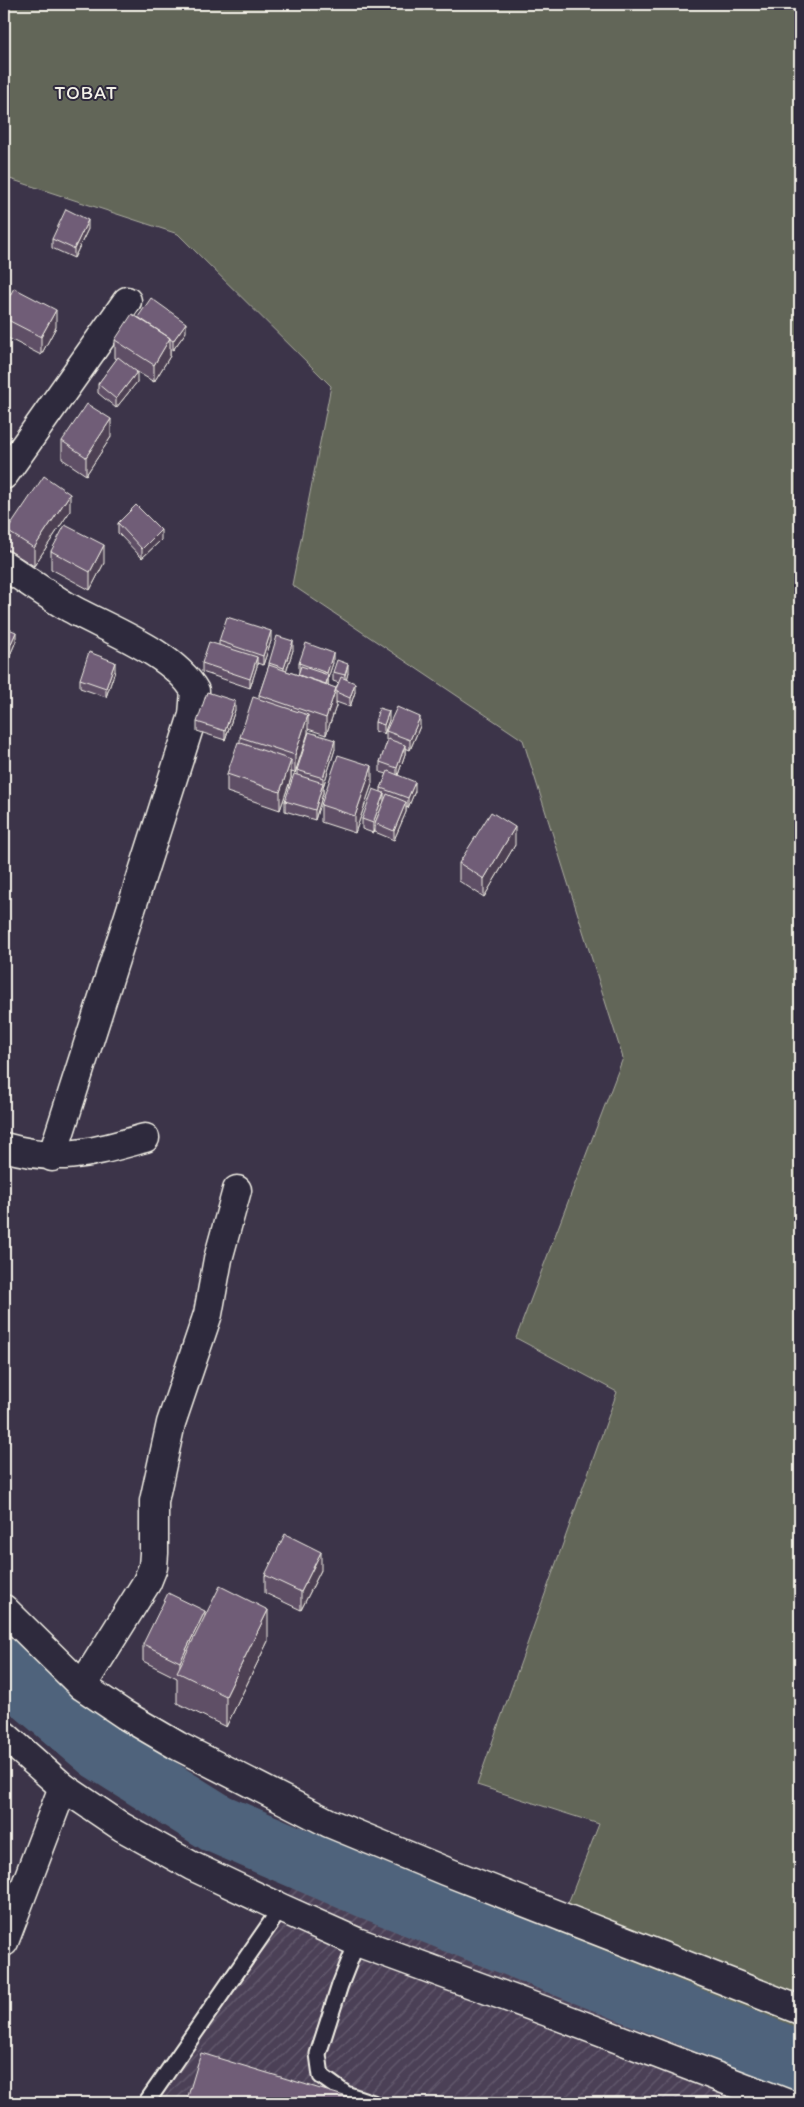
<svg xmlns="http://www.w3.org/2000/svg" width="804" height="2107" viewBox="0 0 804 2107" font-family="Itim,sans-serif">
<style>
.industrial{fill:url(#industrial-furrows)}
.grass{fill:#626658;stroke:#abaca0}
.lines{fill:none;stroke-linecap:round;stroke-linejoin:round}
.river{stroke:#50647b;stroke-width:60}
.lane-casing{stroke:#f4f1e8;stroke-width:19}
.street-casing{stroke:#f4f1e8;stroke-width:31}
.secondary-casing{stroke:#f4f1e8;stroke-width:31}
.lane{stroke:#2f2a3d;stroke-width:15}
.street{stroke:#2f2a3d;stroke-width:28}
.secondary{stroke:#2f2a3d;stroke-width:28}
.wall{fill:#5f5066;stroke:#f4f1e8}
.shaded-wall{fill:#4e4153;stroke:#f4f1e8}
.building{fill:#6f5d77;stroke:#f4f1e8}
.labels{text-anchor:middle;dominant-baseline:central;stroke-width:4;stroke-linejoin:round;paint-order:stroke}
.quarter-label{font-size:19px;letter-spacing:1px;fill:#f4f1e8;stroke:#2f2a3d}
</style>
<defs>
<pattern id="industrial-furrows" width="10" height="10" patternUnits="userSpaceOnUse" patternTransform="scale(1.25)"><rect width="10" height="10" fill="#4b4057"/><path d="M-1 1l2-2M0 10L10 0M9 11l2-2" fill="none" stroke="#665c6f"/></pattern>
</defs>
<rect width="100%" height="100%" fill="#3c3449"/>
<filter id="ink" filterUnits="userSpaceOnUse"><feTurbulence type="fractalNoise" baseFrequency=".02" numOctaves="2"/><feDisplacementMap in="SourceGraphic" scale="10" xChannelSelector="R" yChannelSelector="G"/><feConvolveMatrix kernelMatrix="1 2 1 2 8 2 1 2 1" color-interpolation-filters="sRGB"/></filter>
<g filter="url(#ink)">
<path class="industrial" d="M 312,1861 L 542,1970 L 800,2073 L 800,2080 L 793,2103 L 136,2103 Z"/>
<path class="grass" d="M 4,4 L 800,4 L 800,2073 L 542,1970 L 599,1824 L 477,1785 L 617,1392 L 516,1338 L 623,1058 L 523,740 L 292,585 L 331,386 L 178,234 L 4,177 Z"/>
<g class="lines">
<path class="river" d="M 4,1668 L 100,1750 L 216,1823 L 367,1888 L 800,2061"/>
<defs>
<path id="lane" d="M 357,1942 L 340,1985 L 318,2054 L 321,2076 L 346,2094 L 373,2103
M 146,2103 L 281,1908"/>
<path id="street" d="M 4,475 L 127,301
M 4,565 C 25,579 46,594 68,607 C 105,628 174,653 195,691 L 193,715 L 52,1157
M 4,1147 C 61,1163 90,1153 145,1138
M 4,1609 L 82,1686 L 125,1715 L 178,1746 L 329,1823 L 445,1871 L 800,2010
M 82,1686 L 147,1582 L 153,1567 L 154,1553 L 154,1501 L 171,1423 L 208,1314 L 218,1259 L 237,1190
M 4,1942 L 63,1787"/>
<path id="secondary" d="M 4,1735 L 63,1787 L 122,1827 L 192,1866 L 281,1908 L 357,1942 L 548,2012 L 786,2103"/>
</defs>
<use href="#lane" class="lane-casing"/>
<use href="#street" class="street-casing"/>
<use href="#secondary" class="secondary-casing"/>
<use href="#lane" class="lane"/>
<use href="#street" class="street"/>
<use href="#secondary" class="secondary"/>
</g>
<path class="wall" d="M 88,229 L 74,258 L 52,248 L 52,239 Z
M 4,306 L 56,327 L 41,355 L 4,336 Z
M 138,318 L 186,332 L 173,350 L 170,348 L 170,356 L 154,382 L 134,370 L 137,382 L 116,408 L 98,393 L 98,384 L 117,359 L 115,358 L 115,340 Z
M 111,437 L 86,475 L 62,459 L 62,441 Z
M 70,511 L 34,566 L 7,549 L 7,531 Z
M 118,523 L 161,540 L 142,558 L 118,533 Z
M 51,551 L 104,563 L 90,590 L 51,569 Z
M 4,627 L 16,641 L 7,662 L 4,661 Z
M 219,641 L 271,641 L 263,665 L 257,663 L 257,666 L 250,688 L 202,672 L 202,663 L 219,645 Z
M 293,650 L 286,671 L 298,675 L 299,672 L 299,663 L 333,663 L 328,678 L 328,685 L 336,689 L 339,683 L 333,681 L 333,672 L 348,673 L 346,680 L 355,692 L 350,707 L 336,702 L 336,706 L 326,735 L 308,729 L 308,733 L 295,773 L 291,772 L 291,778 L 280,810 L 227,792 L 227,774 L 240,743 L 240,737 L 259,699 L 259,695 L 269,666 L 269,663 Z
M 115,671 L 106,697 L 80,688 L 80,679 Z
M 235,710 L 225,740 L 197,731 L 197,722 Z
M 389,720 L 384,734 L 375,731 L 375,722 Z
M 420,726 L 410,750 L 405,748 L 405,754 L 398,775 L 415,791 L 408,808 L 406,807 L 406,812 L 394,840 L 375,832 L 375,826 L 373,833 L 362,829 L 362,819 L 381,792 L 381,788 L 387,774 L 380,772 L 380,762 L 388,740 L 386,740 L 386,731 Z
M 335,749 L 323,787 L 323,793 L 315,820 L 285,811 L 285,801 L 297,775 L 297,770 Z
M 372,784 L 355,833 L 321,822 L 321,805 Z
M 515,845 L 484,897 L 459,881 L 459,863 Z
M 321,1570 L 301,1610 L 265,1593 L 265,1575 Z
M 205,1615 L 268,1641 L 226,1727 L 177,1703 L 177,1678 L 143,1661 L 143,1644 Z"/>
<path class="shaded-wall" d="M 88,220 L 88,229 L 74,258 L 74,249 Z
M 56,310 L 56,327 L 41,355 L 41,337 Z
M 186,323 L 186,332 L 173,350 L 173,341 Z
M 170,338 L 170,356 L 154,382 L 154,365 Z
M 137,372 L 137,382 L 116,408 L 116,399 Z
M 111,419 L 111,437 L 86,475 L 86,457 Z
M 70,494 L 70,511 L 34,566 L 34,548 Z
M 161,530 L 161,540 L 142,558 L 142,549 Z
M 104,545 L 104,563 L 90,590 L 90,572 Z
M 271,631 L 271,641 L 263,665 L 263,656 Z
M 16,632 L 16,641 L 7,662 L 7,653 Z
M 293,641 L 293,650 L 284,678 L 284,668 Z
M 333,653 L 333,663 L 328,678 L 328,684 L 325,696 L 325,687 L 327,681 L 327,673 Z
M 257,657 L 257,666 L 250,688 L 250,679 Z
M 115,662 L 115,671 L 106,697 L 106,688 Z
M 348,664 L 348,673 L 345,685 L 345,675 Z
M 355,683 L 355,692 L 350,707 L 350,698 Z
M 336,688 L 336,706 L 326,735 L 326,718 Z
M 235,701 L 235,710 L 225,740 L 225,731 Z
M 389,711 L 389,720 L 384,734 L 384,725 Z
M 308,715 L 308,733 L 295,773 L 295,755 Z
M 420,717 L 420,726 L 410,750 L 410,740 Z
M 335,740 L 335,749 L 323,787 L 323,793 L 315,820 L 315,810 L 323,783 L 323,778 Z
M 405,745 L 405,754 L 397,778 L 397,768 Z
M 291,760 L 291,778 L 280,810 L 280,792 Z
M 372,766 L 372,784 L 355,833 L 355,816 Z
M 415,782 L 415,791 L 408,808 L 408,798 Z
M 384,793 L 384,802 L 375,823 L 375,826 L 373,833 L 373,823 Z
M 406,802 L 406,812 L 394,840 L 394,831 Z
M 515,827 L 515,845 L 484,897 L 484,879 Z
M 321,1552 L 321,1570 L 301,1610 L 301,1592 Z
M 268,1610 L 268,1641 L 226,1727 L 226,1696 Z
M 205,1611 L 205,1629 L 180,1673 L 180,1662 Z"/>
<path class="building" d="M 66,209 L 88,220 L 74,249 L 52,239 Z
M 14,288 L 56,310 L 41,337 L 4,318 L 4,306 Z
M 151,298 L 186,323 L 173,341 L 170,339 L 170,338 L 138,317 Z
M 132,314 L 170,338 L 154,365 L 115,340 Z
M 118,357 L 137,372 L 116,399 L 98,384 Z
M 87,404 L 111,419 L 86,457 L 62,441 Z
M 44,476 L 70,494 L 34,548 L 7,531 Z
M 136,505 L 161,530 L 142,549 L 118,523 Z
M 65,525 L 104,545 L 90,572 L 51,551 Z
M 227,617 L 271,631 L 263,656 L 219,641 Z
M 4,627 L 16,632 L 7,653 L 4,652 Z
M 277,636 L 293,641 L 284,668 L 269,663 Z
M 209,642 L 257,657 L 250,679 L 202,663 Z
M 306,643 L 333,653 L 327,673 L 299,663 Z
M 89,652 L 115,662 L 106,688 L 80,679 Z
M 337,660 L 348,664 L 345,675 L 333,672 Z
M 269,665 L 336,688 L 326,718 L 259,695 Z
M 301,666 L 328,675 L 326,684 L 298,675 Z
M 341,677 L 355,683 L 350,698 L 336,692 L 336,689 Z
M 207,692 L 235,701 L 225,731 L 197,722 Z
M 253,697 L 308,715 L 295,755 L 240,737 Z
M 397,707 L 420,717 L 410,740 L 386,731 Z
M 379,708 L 389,711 L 384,725 L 375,722 Z
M 309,732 L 335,740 L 323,778 L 297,770 Z
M 388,739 L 405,745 L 397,768 L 380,762 Z
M 238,742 L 291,760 L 280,792 L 227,774 Z
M 338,755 L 372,766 L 355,816 L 321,805 Z
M 388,771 L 415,782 L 408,798 L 381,788 Z
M 294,774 L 323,783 L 315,810 L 285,801 Z
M 373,789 L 384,793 L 373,823 L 362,819 Z
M 387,794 L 406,802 L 394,831 L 375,823 Z
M 491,812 L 515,827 L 484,879 L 459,863 Z
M 285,1534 L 321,1552 L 301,1592 L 265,1575 Z
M 220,1586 L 268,1610 L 226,1696 L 177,1672 Z
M 168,1593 L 205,1611 L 180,1662 L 143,1644 Z
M 201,2053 L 367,2103 L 186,2103 Z"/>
</g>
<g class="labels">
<g class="quarter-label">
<text x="86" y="92">TOBAT</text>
</g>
</g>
<rect width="804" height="2107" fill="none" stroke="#2f2a3d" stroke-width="20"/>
<rect x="10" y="10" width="784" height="2087" fill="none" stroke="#f4f1e8" stroke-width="2" filter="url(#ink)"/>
</svg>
